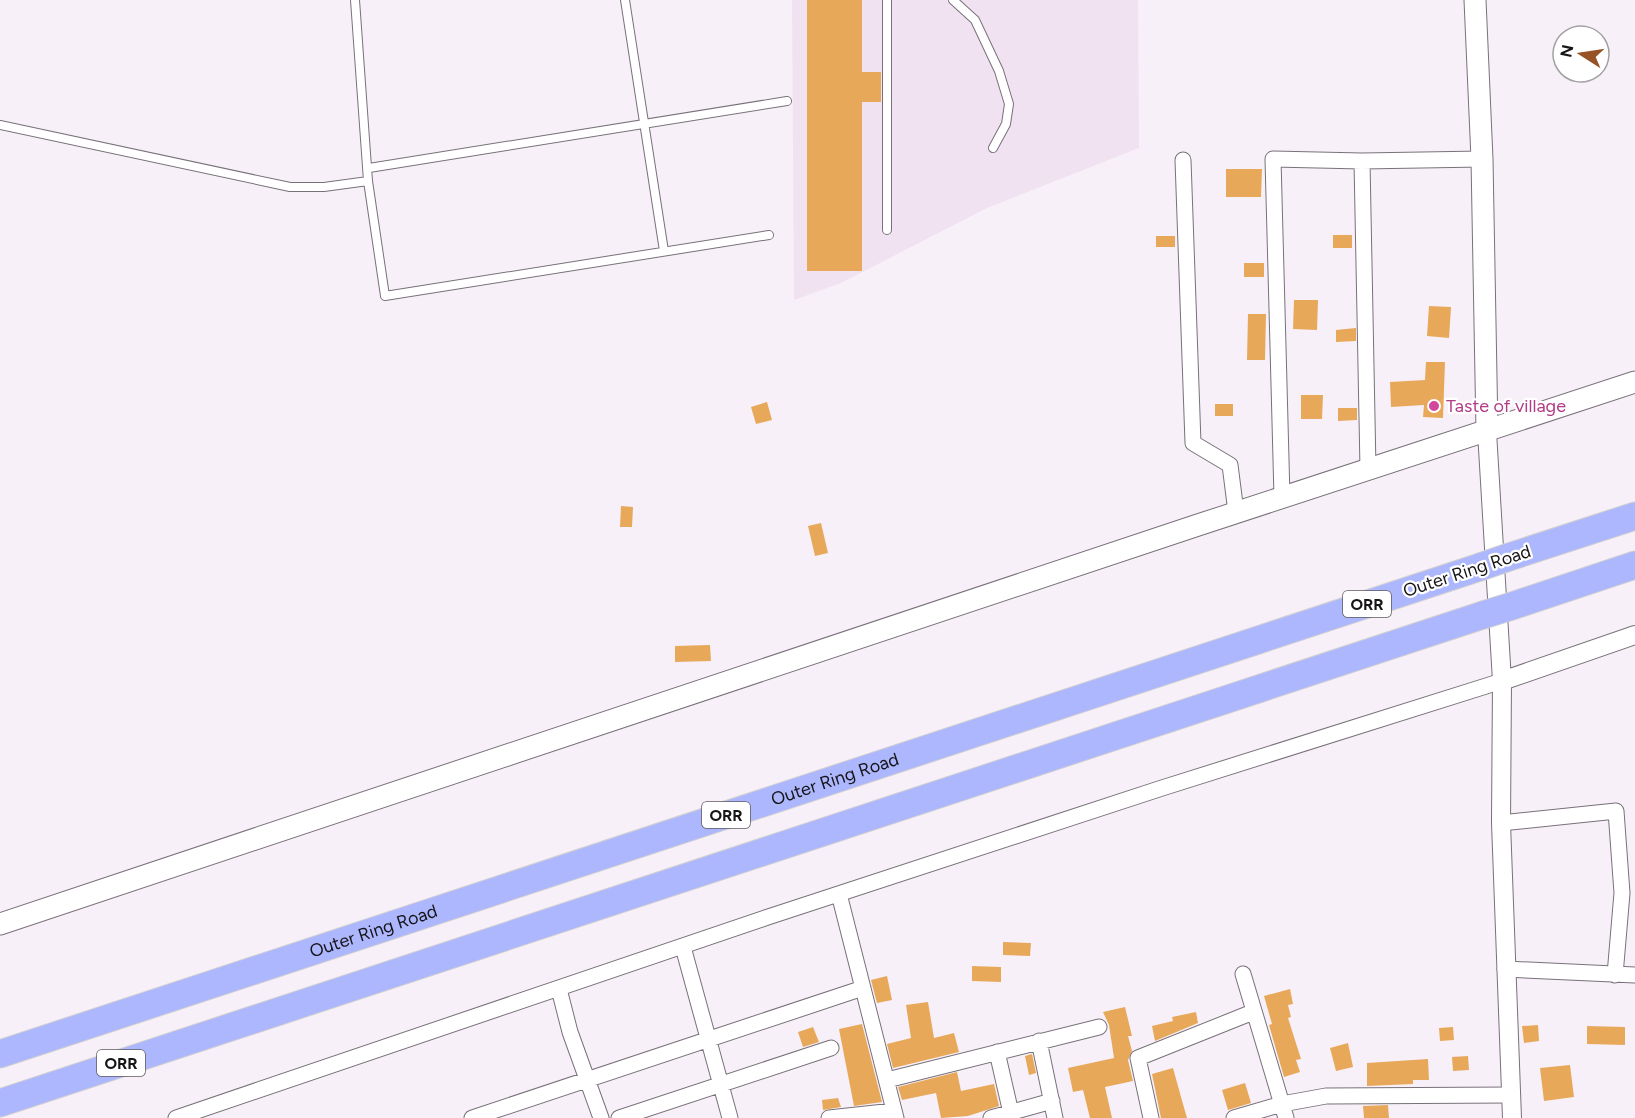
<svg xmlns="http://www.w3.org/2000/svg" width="1635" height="1118" viewBox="0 0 1635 1118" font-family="Figtree,sans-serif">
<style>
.built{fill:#f0e2f0}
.building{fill:#e7a85a}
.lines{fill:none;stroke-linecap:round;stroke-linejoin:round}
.service-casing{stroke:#787179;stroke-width:10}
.minor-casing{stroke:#787179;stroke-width:17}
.tertiary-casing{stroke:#787179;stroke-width:20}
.secondary-casing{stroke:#787179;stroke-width:23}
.motorway-casing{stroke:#d1d0d1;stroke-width:29}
.service{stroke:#fff;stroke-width:8}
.minor{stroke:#fff;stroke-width:15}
.tertiary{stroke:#fff;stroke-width:18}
.secondary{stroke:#fff;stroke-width:21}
.motorway{stroke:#adb7fe;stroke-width:27}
.motorway-bridge-casing{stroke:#d1d0d1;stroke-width:29;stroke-linecap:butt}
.motorway-bridge{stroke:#adb7fe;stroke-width:27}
.hotel-dot{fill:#d1479c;stroke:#fff;stroke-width:2}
.labels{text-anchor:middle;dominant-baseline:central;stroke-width:4.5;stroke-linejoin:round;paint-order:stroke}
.shield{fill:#fff;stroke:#5d5b5d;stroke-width:1.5}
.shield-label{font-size:16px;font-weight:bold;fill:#171517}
.hotel-label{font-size:18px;fill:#b23c85;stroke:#fff;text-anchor:start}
.street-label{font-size:18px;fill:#171517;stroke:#fff}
</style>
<rect width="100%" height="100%" fill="#f8f0f8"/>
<path class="built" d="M 792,0 L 1138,0 L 1139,148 L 987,208 L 841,283 L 794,300 Z"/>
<path class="building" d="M 807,0 L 862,0 L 862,72 L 881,72 L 881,102 L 862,102 L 862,271 L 807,271 Z
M 1226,169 L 1262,169 L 1261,197 L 1226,197 Z
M 1333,235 L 1352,235 L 1352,248 L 1333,248 Z
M 1156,236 L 1175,236 L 1175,247 L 1156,247 Z
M 1244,263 L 1264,263 L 1264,277 L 1244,277 Z
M 1294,300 L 1318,300 L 1317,330 L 1293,329 Z
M 1429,306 L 1451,307 L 1449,338 L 1427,336 Z
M 1248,314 L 1266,314 L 1265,360 L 1247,360 Z
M 1356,328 L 1356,341 L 1336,342 L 1336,330 Z
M 1426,362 L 1445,362 L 1443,418 L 1423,417 L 1424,405 L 1391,407 L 1390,382 L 1425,380 Z
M 1301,395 L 1323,395 L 1322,419 L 1301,419 Z
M 767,402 L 772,420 L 756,424 L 751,407 Z
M 1215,404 L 1233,404 L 1233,416 L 1215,416 Z
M 1338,408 L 1357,408 L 1357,420 L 1338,421 Z
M 621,506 L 633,507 L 632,527 L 620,527 Z
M 821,523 L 828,553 L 815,556 L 808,526 Z
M 710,645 L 711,661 L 675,662 L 675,646 Z
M 1003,942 L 1031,943 L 1030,956 L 1003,955 Z
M 972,966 L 1001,967 L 1001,982 L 972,981 Z
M 887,976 L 892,1000 L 877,1003 L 871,980 Z
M 1290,989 L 1293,1004 L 1288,1005 L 1291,1017 L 1288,1018 L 1301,1059 L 1296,1060 L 1300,1072 L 1284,1077 L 1269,1025 L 1272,1024 L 1264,996 Z
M 928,1002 L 934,1038 L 954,1033 L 959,1052 L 893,1068 L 887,1044 L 911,1038 L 906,1005 Z
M 1125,1007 L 1132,1036 L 1128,1036 L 1132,1051 L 1128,1060 L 1133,1081 L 1105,1087 L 1112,1118 L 1090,1118 L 1083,1090 L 1073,1092 L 1068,1068 L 1114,1058 L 1109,1025 L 1103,1012 Z
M 1196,1012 L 1198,1023 L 1155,1041 L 1152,1026 L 1173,1021 L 1172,1017 Z
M 862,1024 L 882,1102 L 854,1106 L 839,1029 Z
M 1538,1025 L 1539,1041 L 1524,1043 L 1522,1026 Z
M 1587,1026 L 1625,1027 L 1625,1045 L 1587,1044 Z
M 813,1027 L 819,1042 L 803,1047 L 798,1032 Z
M 1453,1027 L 1454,1040 L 1440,1041 L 1439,1028 Z
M 1348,1043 L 1353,1067 L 1336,1071 L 1330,1048 Z
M 1032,1054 L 1036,1073 L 1029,1075 L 1025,1056 Z
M 1468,1056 L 1469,1070 L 1453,1071 L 1452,1057 Z
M 1428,1059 L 1429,1080 L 1413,1080 L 1413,1084 L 1367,1086 L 1367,1063 Z
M 1570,1065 L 1574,1097 L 1544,1101 L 1540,1068 Z
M 1173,1068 L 1181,1097 L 1187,1118 L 1161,1118 L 1152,1074 Z
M 957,1072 L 961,1091 L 994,1084 L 999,1106 L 968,1116 L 941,1118 L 936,1093 L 902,1100 L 898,1087 Z
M 1245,1083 L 1251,1103 L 1228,1110 L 1222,1090 Z
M 838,1098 L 841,1107 L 823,1110 L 822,1100 Z
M 1388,1105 L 1389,1118 L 1364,1118 L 1363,1106 Z"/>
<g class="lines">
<defs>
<path id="service" d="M 355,0 L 368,181 L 385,296 L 769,235
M 625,0 L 664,251
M 953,0 L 975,20 L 999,71 L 1009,104 L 1006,124 L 993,148
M 0,125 L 290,187 L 324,187 L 368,181
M 369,168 L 787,101
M 887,230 L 887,0"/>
<path id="minor" d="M 1183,160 L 1193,443 L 1230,465 L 1236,512
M 1362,161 L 1368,469
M 1282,497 L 1273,159 L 1362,161 L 1482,159
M 1501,823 L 1616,811 L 1622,893 L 1615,975
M 839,894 L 896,1118
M 683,947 L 730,1118
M 1505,969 L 1635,975
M 1243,974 L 1286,1118
M 559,989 L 570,1032 L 601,1118
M 1039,1041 L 1055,1118
M 997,1052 L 1011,1113
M 887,1080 L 1099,1027
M 176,1118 L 768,917 L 1162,788 L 1502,681
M 472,1118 L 863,988
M 619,1118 L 831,1048
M 829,1118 L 894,1111
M 991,1118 L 1052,1101
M 1151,1118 L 1138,1058 L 1253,1012
M 1234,1118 L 1282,1104 L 1326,1096 L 1511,1095"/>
<path id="tertiary" d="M 1487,432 L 1502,681 L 1501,823 L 1512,1118
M 1502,681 L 1635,635"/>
<path id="secondary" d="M 1475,0 L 1482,159 L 1487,432
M 0,924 L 1198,525 L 1635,382"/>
<g id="motorway">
<path d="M 1509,557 L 1635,516"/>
<path d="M 1512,606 L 1635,565"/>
<path id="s1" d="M 0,1054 L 1480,567"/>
<path d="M 0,1103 L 1483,615"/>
</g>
</defs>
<use href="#service" class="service-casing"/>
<use href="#minor" class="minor-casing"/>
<use href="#tertiary" class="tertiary-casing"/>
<use href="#secondary" class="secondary-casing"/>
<use href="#motorway" class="motorway-casing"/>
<use href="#service" class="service"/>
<use href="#minor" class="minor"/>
<use href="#tertiary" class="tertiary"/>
<use href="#secondary" class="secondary"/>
<use href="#motorway" class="motorway"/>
<defs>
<path id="motorway-bridge" d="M 1480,567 L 1509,557
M 1483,615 L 1512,606"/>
</defs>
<use href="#motorway-bridge" class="motorway-bridge-casing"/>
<use href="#motorway-bridge" class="motorway-bridge"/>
</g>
<circle class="hotel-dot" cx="1434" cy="406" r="6"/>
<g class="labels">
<g class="shield">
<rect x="1343" y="591" width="48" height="26" rx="4.5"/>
<rect x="702" y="802" width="48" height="26" rx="4.5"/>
<rect x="97" y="1050" width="48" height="26" rx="4.5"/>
</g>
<g class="shield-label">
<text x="1367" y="604">ORR</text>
<text x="726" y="815">ORR</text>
<text x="121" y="1063">ORR</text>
</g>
<g class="hotel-label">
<text x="1446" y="406">Taste of village</text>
</g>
<g class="street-label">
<text transform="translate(1467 571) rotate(-18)">Outer Ring Road</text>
<text stroke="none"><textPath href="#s1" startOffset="879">Outer Ring Road</textPath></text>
<text stroke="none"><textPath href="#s1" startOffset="393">Outer Ring Road</textPath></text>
</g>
</g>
<g transform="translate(1581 54) rotate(282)"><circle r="28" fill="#ffffff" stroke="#a2a1a2" stroke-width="1.5"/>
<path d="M0-4.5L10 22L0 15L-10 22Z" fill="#975326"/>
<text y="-9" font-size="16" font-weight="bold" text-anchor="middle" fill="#171517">N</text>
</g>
</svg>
